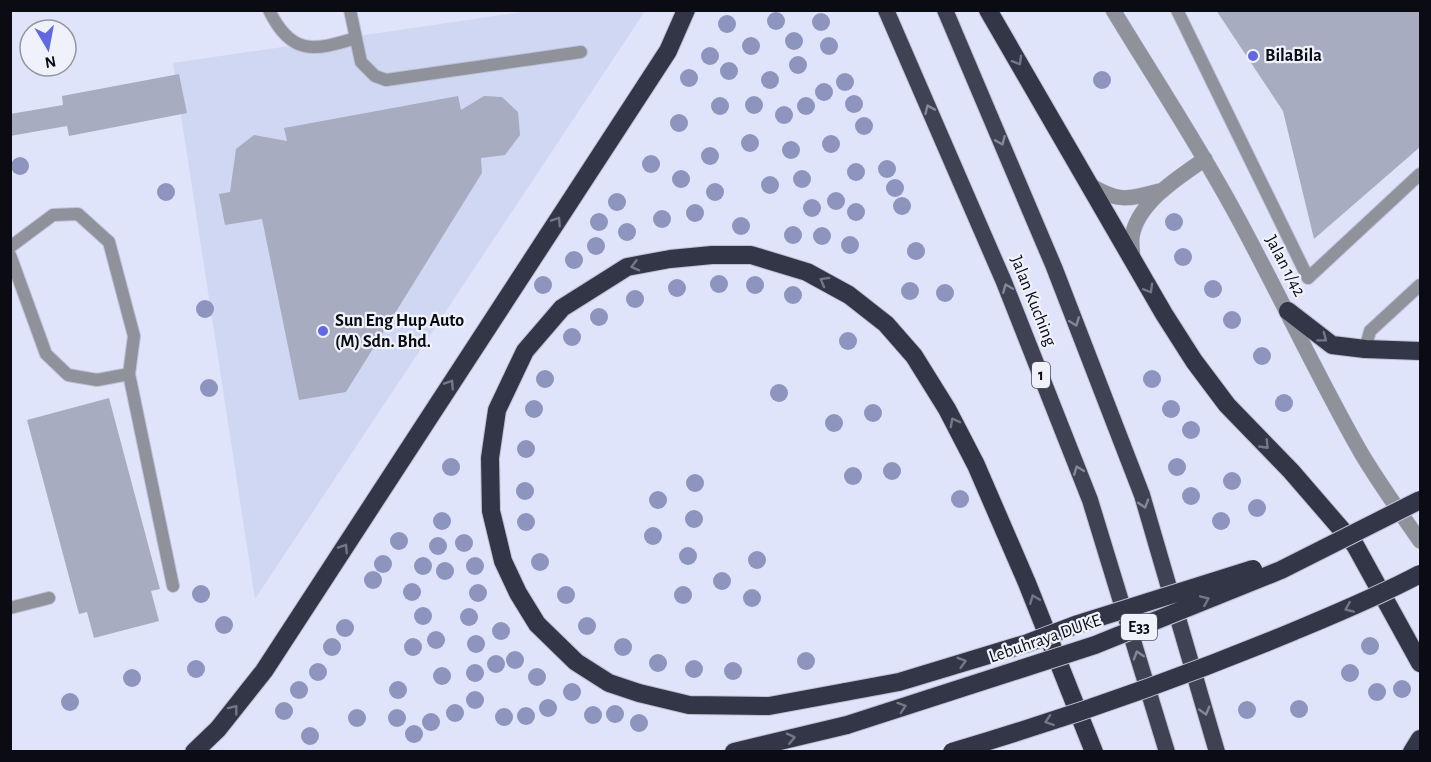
<svg xmlns="http://www.w3.org/2000/svg" width="1431" height="762" viewBox="0 0 1431 762" font-family="'Alegreya Sans',sans-serif">
<style>
.built{fill:#d0d7f3}
.building{fill:#a7acc1}
.lines{fill:none;stroke-linecap:round;stroke-linejoin:round}
.service-casing{stroke:#bdc1d6;stroke-width:14}
.tertiary-casing{stroke:#bdc1d6;stroke-width:16}
.trunk-casing{stroke:#bdc1d6;stroke-width:18}
.motorway-casing{stroke:#bdc1d6;stroke-width:20}
.service{stroke:#8f919b;stroke-width:12}
.tertiary{stroke:#8f919b;stroke-width:15}
.trunk{stroke:#3e4252;stroke-width:16}
.motorway{stroke:#323647;stroke-width:18}
.motorway-bridge-casing{stroke:#bdc1d6;stroke-width:20;stroke-linecap:butt}
.motorway-bridge{stroke:#323647;stroke-width:18}
.tree{fill:#8d94bd}
.oneway{stroke:#747886}
.oneway2{stroke:#858896}
.poi-dot{fill:#6168e1;stroke:#f0f2fb;stroke-width:2}
.labels{text-anchor:middle;dominant-baseline:central;stroke-width:4.5;stroke-linejoin:round;paint-order:stroke}
.shield{fill:#f0f2fb;stroke:#505159;stroke-width:1.5}
.shield-label{font-size:16px;font-weight:bold;fill:#0b0c13}
.poi-label{font-size:18px;font-weight:bold;fill:#0b0c13;stroke:#f0f2fb;text-anchor:start}
.street-label{font-size:18px;fill:#0b0c13;stroke:#f0f2fb}
</style>
<rect width="100%" height="100%" fill="#dfe4fb"/>
<path class="built" d="M 528,11 L 645,11 L 255,599 L 173,63 Z"/>
<path class="building" d="M 1216,10 L 1420,10 L 1420,147 L 1314,239 L 1283,111 Z
M 179,74 L 187,113 L 69,136 L 67,126 L 10,136 L 10,114 L 63,105 L 62,96 Z
M 458,96 L 461,110 L 484,96 L 502,97 L 518,112 L 520,135 L 505,155 L 481,158 L 482,173 L 346,392 L 299,400 L 262,219 L 225,225 L 219,194 L 230,192 L 236,149 L 254,135 L 287,141 L 284,128 Z
M 109,398 L 160,589 L 151,591 L 159,621 L 94,638 L 87,612 L 79,614 L 27,420 Z"/>
<g class="lines">
<defs>
<path id="service" d="M 269,10 C 291,56 314,51 356,38
M 350,10 L 361,62 L 375,76 L 386,80 L 581,52
M 1177,10 L 1308,278 L 1420,174
M 10,247 L 53,215 L 78,214 L 109,242 L 134,336 L 129,374
M 10,255 L 46,354 L 68,375 L 97,380 L 129,374 L 173,586
M 1365,349 L 1370,331 L 1420,285
M 10,608 L 49,598"/>
<path id="tertiary" d="M 1113,10 C 1153,76 1196,141 1233,209 C 1277,289 1315,372 1360,451 C 1378,482 1400,512 1420,541
M 1088,184 C 1118,202 1125,200 1159,191
M 1133,261 C 1133,254 1131,245 1132,237 C 1137,203 1179,177 1205,159"/>
<path id="trunk" d="M 886,10 L 1004,282 L 1090,500 L 1167,752
M 945,10 L 1054,267 L 1142,495 L 1217,752"/>
<path id="motorway" d="M 988,10 L 1164,314 L 1194,361 L 1227,405 L 1291,471 L 1355,545 L 1420,663
M 1288,311 L 1332,345 L 1365,349 L 1420,351
M 845,692 L 769,706 L 689,705 L 639,693 L 609,683 L 576,662 L 537,624 L 518,593 L 503,561 L 491,511 L 490,458 L 497,410 L 525,351 L 562,308 L 627,267 L 670,259 L 712,255 L 751,255 L 807,272 L 849,295 L 886,324 L 914,356 L 947,409 L 976,465 L 1027,583 L 1094,752
M 194,752 L 218,729 L 264,671 L 668,51 L 686,10
M 734,752 L 847,725
M 1412,752 L 1420,739"/>
</defs>
<use href="#service" class="service-casing"/>
<use href="#tertiary" class="tertiary-casing"/>
<use href="#trunk" class="trunk-casing"/>
<use href="#motorway" class="motorway-casing"/>
<use href="#service" class="service"/>
<use href="#tertiary" class="tertiary"/>
<use href="#trunk" class="trunk"/>
<use href="#motorway" class="motorway"/>
<defs>
<path id="motorway-bridge" d="M 845,692 L 899,682 L 1028,643 L 1078,624 L 1253,569
M 847,725 L 1095,645 L 1281,570 L 1420,500
M 952,752 C 1067,718 1181,678 1292,632 C 1335,614 1379,596 1420,574"/>
</defs>
<use href="#motorway-bridge" class="motorway-bridge-casing"/>
<use href="#motorway-bridge" class="motorway-bridge"/>
</g>
<g class="tree">
<circle cx="776" cy="21" r="9"/>
<circle cx="821" cy="22" r="9"/>
<circle cx="727" cy="24" r="9"/>
<circle cx="794" cy="41" r="9"/>
<circle cx="751" cy="46" r="9"/>
<circle cx="829" cy="46" r="9"/>
<circle cx="710" cy="56" r="9"/>
<circle cx="798" cy="65" r="9"/>
<circle cx="729" cy="71" r="9"/>
<circle cx="689" cy="78" r="9"/>
<circle cx="770" cy="80" r="9"/>
<circle cx="1102" cy="80" r="9"/>
<circle cx="845" cy="82" r="9"/>
<circle cx="824" cy="92" r="9"/>
<circle cx="854" cy="104" r="9"/>
<circle cx="754" cy="105" r="9"/>
<circle cx="720" cy="106" r="9"/>
<circle cx="806" cy="106" r="9"/>
<circle cx="784" cy="115" r="9"/>
<circle cx="679" cy="123" r="9"/>
<circle cx="864" cy="126" r="9"/>
<circle cx="750" cy="143" r="9"/>
<circle cx="831" cy="144" r="9"/>
<circle cx="791" cy="150" r="9"/>
<circle cx="710" cy="156" r="9"/>
<circle cx="651" cy="164" r="9"/>
<circle cx="20" cy="166" r="9"/>
<circle cx="887" cy="169" r="9"/>
<circle cx="856" cy="172" r="9"/>
<circle cx="681" cy="179" r="9"/>
<circle cx="802" cy="179" r="9"/>
<circle cx="770" cy="185" r="9"/>
<circle cx="895" cy="188" r="9"/>
<circle cx="166" cy="192" r="9"/>
<circle cx="715" cy="192" r="9"/>
<circle cx="836" cy="201" r="9"/>
<circle cx="617" cy="202" r="9"/>
<circle cx="902" cy="206" r="9"/>
<circle cx="812" cy="208" r="9"/>
<circle cx="856" cy="212" r="9"/>
<circle cx="695" cy="213" r="9"/>
<circle cx="662" cy="219" r="9"/>
<circle cx="599" cy="222" r="9"/>
<circle cx="1174" cy="222" r="9"/>
<circle cx="741" cy="226" r="9"/>
<circle cx="627" cy="232" r="9"/>
<circle cx="793" cy="235" r="9"/>
<circle cx="822" cy="236" r="9"/>
<circle cx="850" cy="245" r="9"/>
<circle cx="596" cy="246" r="9"/>
<circle cx="916" cy="251" r="9"/>
<circle cx="1183" cy="257" r="9"/>
<circle cx="574" cy="260" r="9"/>
<circle cx="719" cy="284" r="9"/>
<circle cx="543" cy="285" r="9"/>
<circle cx="755" cy="285" r="9"/>
<circle cx="677" cy="288" r="9"/>
<circle cx="1213" cy="289" r="9"/>
<circle cx="910" cy="291" r="9"/>
<circle cx="945" cy="293" r="9"/>
<circle cx="793" cy="295" r="9"/>
<circle cx="635" cy="299" r="9"/>
<circle cx="205" cy="309" r="9"/>
<circle cx="599" cy="317" r="9"/>
<circle cx="1232" cy="320" r="9"/>
<circle cx="572" cy="337" r="9"/>
<circle cx="848" cy="341" r="9"/>
<circle cx="1262" cy="356" r="9"/>
<circle cx="545" cy="379" r="9"/>
<circle cx="1152" cy="379" r="9"/>
<circle cx="209" cy="388" r="9"/>
<circle cx="779" cy="393" r="9"/>
<circle cx="1284" cy="403" r="9"/>
<circle cx="534" cy="409" r="9"/>
<circle cx="1171" cy="409" r="9"/>
<circle cx="873" cy="413" r="9"/>
<circle cx="834" cy="423" r="9"/>
<circle cx="1191" cy="430" r="9"/>
<circle cx="526" cy="449" r="9"/>
<circle cx="451" cy="467" r="9"/>
<circle cx="1177" cy="467" r="9"/>
<circle cx="892" cy="471" r="9"/>
<circle cx="853" cy="476" r="9"/>
<circle cx="1232" cy="481" r="9"/>
<circle cx="695" cy="483" r="9"/>
<circle cx="525" cy="491" r="9"/>
<circle cx="1191" cy="496" r="9"/>
<circle cx="960" cy="499" r="9"/>
<circle cx="658" cy="500" r="9"/>
<circle cx="1257" cy="508" r="9"/>
<circle cx="694" cy="519" r="9"/>
<circle cx="442" cy="521" r="9"/>
<circle cx="1221" cy="521" r="9"/>
<circle cx="526" cy="522" r="9"/>
<circle cx="653" cy="536" r="9"/>
<circle cx="399" cy="541" r="9"/>
<circle cx="464" cy="543" r="9"/>
<circle cx="438" cy="546" r="9"/>
<circle cx="688" cy="556" r="9"/>
<circle cx="757" cy="560" r="9"/>
<circle cx="540" cy="562" r="9"/>
<circle cx="383" cy="564" r="9"/>
<circle cx="423" cy="566" r="9"/>
<circle cx="475" cy="566" r="9"/>
<circle cx="445" cy="571" r="9"/>
<circle cx="373" cy="580" r="9"/>
<circle cx="722" cy="581" r="9"/>
<circle cx="412" cy="592" r="9"/>
<circle cx="478" cy="593" r="9"/>
<circle cx="201" cy="594" r="9"/>
<circle cx="566" cy="595" r="9"/>
<circle cx="683" cy="595" r="9"/>
<circle cx="752" cy="598" r="9"/>
<circle cx="423" cy="616" r="9"/>
<circle cx="469" cy="617" r="9"/>
<circle cx="224" cy="625" r="9"/>
<circle cx="587" cy="626" r="9"/>
<circle cx="345" cy="628" r="9"/>
<circle cx="501" cy="631" r="9"/>
<circle cx="436" cy="640" r="9"/>
<circle cx="476" cy="644" r="9"/>
<circle cx="1370" cy="646" r="9"/>
<circle cx="332" cy="647" r="9"/>
<circle cx="413" cy="647" r="9"/>
<circle cx="623" cy="647" r="9"/>
<circle cx="515" cy="660" r="9"/>
<circle cx="806" cy="661" r="9"/>
<circle cx="658" cy="663" r="9"/>
<circle cx="496" cy="664" r="9"/>
<circle cx="196" cy="669" r="9"/>
<circle cx="694" cy="669" r="9"/>
<circle cx="733" cy="671" r="9"/>
<circle cx="318" cy="672" r="9"/>
<circle cx="475" cy="673" r="9"/>
<circle cx="1350" cy="673" r="9"/>
<circle cx="442" cy="676" r="9"/>
<circle cx="537" cy="677" r="9"/>
<circle cx="132" cy="678" r="9"/>
<circle cx="1402" cy="689" r="9"/>
<circle cx="299" cy="690" r="9"/>
<circle cx="398" cy="690" r="9"/>
<circle cx="572" cy="692" r="9"/>
<circle cx="1377" cy="692" r="9"/>
<circle cx="475" cy="700" r="9"/>
<circle cx="70" cy="702" r="9"/>
<circle cx="548" cy="708" r="9"/>
<circle cx="1299" cy="709" r="9"/>
<circle cx="1247" cy="710" r="9"/>
<circle cx="284" cy="711" r="9"/>
<circle cx="455" cy="713" r="9"/>
<circle cx="615" cy="714" r="9"/>
<circle cx="593" cy="715" r="9"/>
<circle cx="526" cy="716" r="9"/>
<circle cx="504" cy="717" r="9"/>
<circle cx="357" cy="718" r="9"/>
<circle cx="397" cy="718" r="9"/>
<circle cx="431" cy="722" r="9"/>
<circle cx="639" cy="723" r="9"/>
<circle cx="414" cy="734" r="9"/>
<circle cx="310" cy="736" r="9"/>
</g>
<defs><path id="oneway-chevron" d="M-2-3.5L2.5 0L-2 3.5" fill="none" stroke-width="1.6" stroke-linecap="round" stroke-linejoin="round" transform="scale(1.5)"/></defs>
<g class="oneway">
<use href="#oneway-chevron" transform="translate(1018 61) rotate(60)"/>
<use href="#oneway-chevron" transform="translate(557 221) rotate(-57)"/>
<use href="#oneway-chevron" transform="translate(635 266) rotate(166)"/>
<use href="#oneway-chevron" transform="translate(824 281) rotate(-151)"/>
<use href="#oneway-chevron" transform="translate(1149 289) rotate(60)"/>
<use href="#oneway-chevron" transform="translate(1323 338) rotate(37)"/>
<use href="#oneway-chevron" transform="translate(450 384) rotate(-57)"/>
<use href="#oneway-chevron" transform="translate(954 422) rotate(-118)"/>
<use href="#oneway-chevron" transform="translate(1265 445) rotate(46)"/>
<use href="#oneway-chevron" transform="translate(344 548) rotate(-57)"/>
<use href="#oneway-chevron" transform="translate(1034 599) rotate(-112)"/>
<use href="#oneway-chevron" transform="translate(1205 600) rotate(-23)"/>
<use href="#oneway-chevron" transform="translate(1349 608) rotate(157)"/>
<use href="#oneway-chevron" transform="translate(962 662) rotate(-16)"/>
<use href="#oneway-chevron" transform="translate(902 707) rotate(-18)"/>
<use href="#oneway-chevron" transform="translate(234 709) rotate(-52)"/>
<use href="#oneway-chevron" transform="translate(1049 721) rotate(161)"/>
<use href="#oneway-chevron" transform="translate(791 738) rotate(-13)"/>
</g>
<g class="oneway2">
<use href="#oneway-chevron" transform="translate(929 109) rotate(-114)"/>
<use href="#oneway-chevron" transform="translate(1001 141) rotate(67)"/>
<use href="#oneway-chevron" transform="translate(1007 288) rotate(-112)"/>
<use href="#oneway-chevron" transform="translate(1075 322) rotate(69)"/>
<use href="#oneway-chevron" transform="translate(1078 470) rotate(-111)"/>
<use href="#oneway-chevron" transform="translate(1144 504) rotate(73)"/>
<use href="#oneway-chevron" transform="translate(1138 655) rotate(-107)"/>
<use href="#oneway-chevron" transform="translate(1205 711) rotate(74)"/>
</g>
<g class="poi-dot">
<circle cx="1253" cy="56" r="6"/>
<circle cx="323" cy="331" r="6"/>
</g>
<g class="labels">
<g class="shield">
<rect x="1032" y="362" width="18" height="26" rx="4.5"/>
<rect x="1121" y="614" width="36" height="26" rx="4.5"/>
</g>
<g class="shield-label">
<text x="1041" y="375">1</text>
<text x="1139" y="627">E33</text>
</g>
<g class="poi-label">
<text x="1265" y="56">BilaBila</text>
<text x="335" y="321">Sun Eng Hup Auto<tspan x="335" dy="21">(M) Sdn. Bhd.</tspan></text>
</g>
<g class="street-label">
<text transform="translate(1285 266) rotate(62)">Jalan 1/42</text>
<text transform="translate(1033 301) rotate(68)">Jalan Kuching</text>
<text transform="translate(1045 639) rotate(-19)">Lebuhraya DUKE</text>
</g>
</g>
<rect width="1431" height="762" fill="none" stroke="#0b0c13" stroke-width="24"/>
<g transform="translate(48 48) rotate(170)"><circle r="28" fill="#f0f2fb" stroke="#94969e" stroke-width="1.5"/>
<path d="M0-4.5L10 22L0 15L-10 22Z" fill="#6168e1"/>
<text y="-9" font-size="16" font-weight="bold" text-anchor="middle" fill="#0b0c13">N</text>
</g>
</svg>
